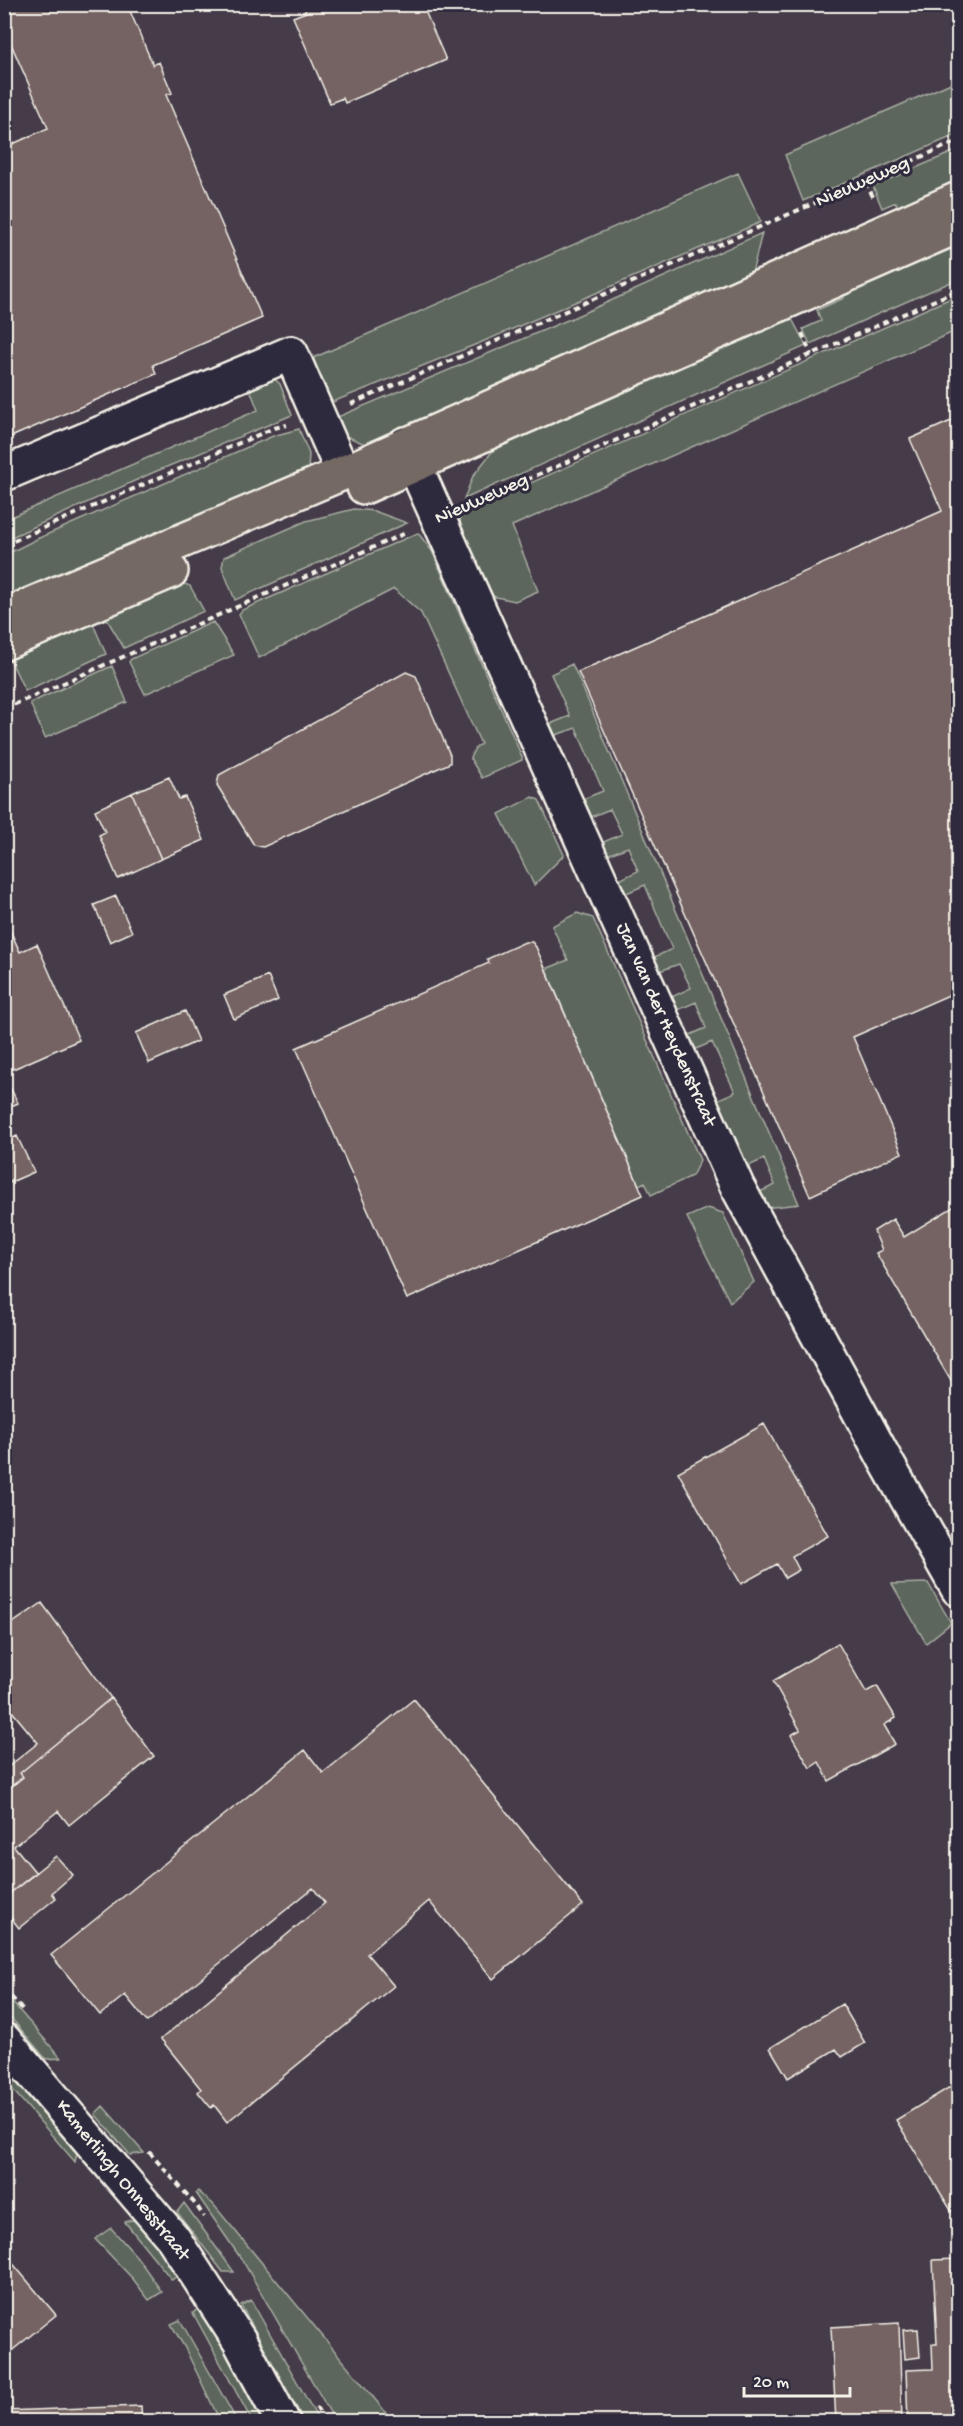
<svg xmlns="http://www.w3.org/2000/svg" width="963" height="2426" viewBox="0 0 963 2426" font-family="'Gochi Hand',sans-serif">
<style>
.built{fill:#443b48}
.green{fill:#5b665b;stroke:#a8aca2;stroke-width:1.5}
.building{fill:#756262;stroke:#f4f1e8;stroke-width:1.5}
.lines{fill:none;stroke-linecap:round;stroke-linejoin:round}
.minor-casing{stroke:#f4f1e8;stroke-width:38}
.major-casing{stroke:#f4f1e8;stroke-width:38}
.path{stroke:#f4f1e8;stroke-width:4;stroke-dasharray:6 4.5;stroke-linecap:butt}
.minor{stroke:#2f2a3d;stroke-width:33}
.major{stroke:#756964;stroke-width:33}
.labels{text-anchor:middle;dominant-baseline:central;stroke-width:6;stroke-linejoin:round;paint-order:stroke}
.street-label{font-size:20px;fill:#f4f1e8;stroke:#2f2a3d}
</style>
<rect width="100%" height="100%" fill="#2f2a3d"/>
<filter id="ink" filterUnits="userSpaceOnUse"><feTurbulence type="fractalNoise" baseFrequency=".0167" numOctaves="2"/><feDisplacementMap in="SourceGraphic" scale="12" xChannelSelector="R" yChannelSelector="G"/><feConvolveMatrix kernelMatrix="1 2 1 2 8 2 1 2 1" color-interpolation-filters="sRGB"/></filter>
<g filter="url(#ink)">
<path class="built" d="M 5,5 L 958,5 L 958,2421 L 5,2421 Z"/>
<path class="green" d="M 958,80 L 958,134 L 803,201 L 785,155 Z
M 958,150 L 958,187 L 900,212 L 896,202 L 882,208 L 873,186 Z
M 738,173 L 761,222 L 482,342 L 330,403 L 313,358 Z
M 762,233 L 751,277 L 367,445 L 346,436 L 335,418 L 570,319 Z
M 958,236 L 958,279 L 810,344 L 803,329 L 821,321 L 817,310 L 844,298 L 840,287 Z
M 958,295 L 958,330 L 512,526 L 538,591 L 515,601 L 487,595 L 461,538 L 460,514 Z
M 782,313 L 786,322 L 792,319 L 806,346 L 464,499 L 473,476 L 502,439 Z
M 272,377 L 280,384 L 292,415 L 152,473 L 5,540 L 4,520 L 258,410 L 251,392 L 251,385 Z
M 299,429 L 309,454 L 308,471 L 5,603 L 5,555 L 39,538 L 273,436 Z
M 354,509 L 374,511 L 407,523 L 235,600 L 222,567 L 224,557 L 306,521 Z
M 418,533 L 432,551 L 522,757 L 522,760 L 482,778 L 470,758 L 475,748 L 481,744 L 421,613 L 394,589 L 259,658 L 239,614 L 242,610 Z
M 172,579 L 190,586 L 204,611 L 124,648 L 105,616 Z
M 82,619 L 94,626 L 106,654 L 25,691 L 9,657 Z
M 213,622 L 234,655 L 145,694 L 129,662 L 131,659 Z
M 572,664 L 581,684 L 799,1204 L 764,1208 L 751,1196 L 775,1185 L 764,1159 L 740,1170 L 710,1103 L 735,1092 L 712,1042 L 687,1053 L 681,1039 L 706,1028 L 696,1002 L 671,1013 L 665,1000 L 691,988 L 679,964 L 654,973 L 648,960 L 672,949 L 645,885 L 622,895 L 615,882 L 638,871 L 628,847 L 602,857 L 597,845 L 622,834 L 610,809 L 586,819 L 578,801 L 603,791 L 576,728 L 550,737 L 545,726 L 570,716 L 551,674 Z
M 112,666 L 127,702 L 45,738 L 30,703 Z
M 532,797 L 539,800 L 564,855 L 534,885 L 499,814 Z
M 577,913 L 593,918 L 700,1160 L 692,1176 L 651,1195 L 645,1182 L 639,1185 L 546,969 L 568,960 L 552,926 Z
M 708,1208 L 723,1213 L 754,1282 L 730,1302 L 687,1217 Z
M 928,1583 L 951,1623 L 926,1643 L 892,1584 Z
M 5,1994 L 61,2058 L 46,2059 L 5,2011 Z
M 4,2065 L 78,2149 L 75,2162 L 5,2081 Z
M 103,2106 L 144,2153 L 130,2155 L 95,2114 Z
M 198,2191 L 213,2204 L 393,2421 L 335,2421 L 244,2263 L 196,2193 Z
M 184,2203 L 234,2272 L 223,2272 L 177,2212 Z
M 131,2220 L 140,2222 L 180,2273 L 172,2280 L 125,2222 Z
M 111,2228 L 137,2257 L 162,2292 L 149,2300 L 133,2279 L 95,2239 Z
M 251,2300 L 319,2421 L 304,2421 L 241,2305 Z
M 201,2306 L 264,2421 L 252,2421 L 193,2313 Z
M 180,2320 L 237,2421 L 220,2421 L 185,2348 L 171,2324 Z"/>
<path class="building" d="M 4,4 L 127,4 L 153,65 L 159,62 L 172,93 L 166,95 L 262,318 L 153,365 L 156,374 L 4,440 L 4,148 L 48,128 L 4,28 Z
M 303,4 L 422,4 L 446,60 L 345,103 L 343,98 L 330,103 L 293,17 L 306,12 Z
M 958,418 L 958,991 L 853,1037 L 902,1153 L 810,1196 L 578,672 L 942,511 L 910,439 Z
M 406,672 L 416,676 L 450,755 L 450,763 L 263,847 L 254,845 L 217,785 L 219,775 Z
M 169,777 L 179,799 L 185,797 L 204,840 L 161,859 L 132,793 Z
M 132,793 L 161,859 L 118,879 L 99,835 L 105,832 L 95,810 Z
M 116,896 L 132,932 L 110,942 L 94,905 Z
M 4,917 L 20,952 L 37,944 L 79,1040 L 4,1073 Z
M 525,942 L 532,942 L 536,947 L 643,1195 L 407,1299 L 296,1048 L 489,963 L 487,959 Z
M 268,976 L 278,1000 L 234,1019 L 224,995 Z
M 185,1011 L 198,1041 L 149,1063 L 136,1033 Z
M 11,1089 L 18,1103 L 4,1109 L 4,1092 Z
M 17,1136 L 34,1172 L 4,1185 L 4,1142 Z
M 958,1204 L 958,1393 L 876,1253 L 882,1250 L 874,1231 L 893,1219 L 904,1237 Z
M 764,1424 L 828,1536 L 792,1556 L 799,1570 L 785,1578 L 777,1564 L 741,1584 L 678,1472 Z
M 42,1603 L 111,1698 L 20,1773 L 23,1777 L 10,1788 L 4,1781 L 4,1770 L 38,1743 L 6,1704 L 4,1705 L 4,1629 Z
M 838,1643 L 866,1692 L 877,1686 L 896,1718 L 884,1725 L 895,1744 L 829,1781 L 819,1762 L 810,1768 L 791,1735 L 800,1730 L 773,1681 Z
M 111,1698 L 154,1756 L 69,1825 L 58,1811 L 14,1846 L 36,1873 L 4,1898 L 4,1792 L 23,1777 L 20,1773 Z
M 414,1699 L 583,1905 L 493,1979 L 429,1901 L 367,1954 L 394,1986 L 227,2122 L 214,2105 L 211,2108 L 198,2092 L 201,2089 L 161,2039 L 325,1903 L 313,1888 L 147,2022 L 125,1995 L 100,2015 L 51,1955 L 305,1750 L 323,1773 Z
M 56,1856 L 73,1875 L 52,1893 L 56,1898 L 19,1928 L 4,1909 L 4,1898 Z
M 842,2004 L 865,2043 L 842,2057 L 836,2049 L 788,2078 L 770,2048 Z
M 958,2082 L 958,2208 L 952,2212 L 896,2120 Z
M 4,2253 L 56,2315 L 4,2357 Z
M 958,2259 L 958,2422 L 908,2422 L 906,2370 L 933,2369 L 932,2344 L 937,2344 L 933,2260 Z
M 899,2323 L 902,2422 L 836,2422 L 831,2327 Z
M 918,2329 L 920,2357 L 905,2359 L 903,2330 Z
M 141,2406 L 142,2422 L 5,2422 L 4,2411 Z"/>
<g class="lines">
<defs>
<path id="minor" d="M 405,444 L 737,1186 L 888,1465 L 958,1589
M 4,474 L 291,353 L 343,473
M 4,2040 L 173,2238 L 239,2340 L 283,2422"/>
<path id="major" d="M 364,487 L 958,226
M 4,616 L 343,473 L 958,199
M 4,643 L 171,571"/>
</defs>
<use href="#minor" class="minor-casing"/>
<use href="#major" class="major-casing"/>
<path class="path" d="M 866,182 L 874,199
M 802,333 L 811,355
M 351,404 L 958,141
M 469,505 L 958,290
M 4,545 L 274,428 L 287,425
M 4,709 L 408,532
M 4,1989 L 23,2010
M 149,2152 L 197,2206 L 204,2217
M 316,2407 L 326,2422"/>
<use href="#minor" class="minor"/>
<use href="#major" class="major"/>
</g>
</g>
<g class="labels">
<g class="street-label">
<text transform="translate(863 183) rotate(-24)">Nieuweweg</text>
<text transform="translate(482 500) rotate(-24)">Nieuweweg</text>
<text transform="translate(665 1025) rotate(66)">Jan van der Heydenstraat</text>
<text transform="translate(122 2181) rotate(51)">Kamerlingh Onnesstraat</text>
</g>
</g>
<rect width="963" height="2426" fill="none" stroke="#2f2a3d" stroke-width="24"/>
<rect x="12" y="12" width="939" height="2402" fill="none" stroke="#f4f1e8" stroke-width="2" filter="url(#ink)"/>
<path d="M744 2387v9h106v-9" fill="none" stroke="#f4f1e8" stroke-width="3"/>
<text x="753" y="2387" font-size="18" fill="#f4f1e8" stroke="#2f2a3d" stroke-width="4.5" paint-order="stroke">20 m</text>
</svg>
